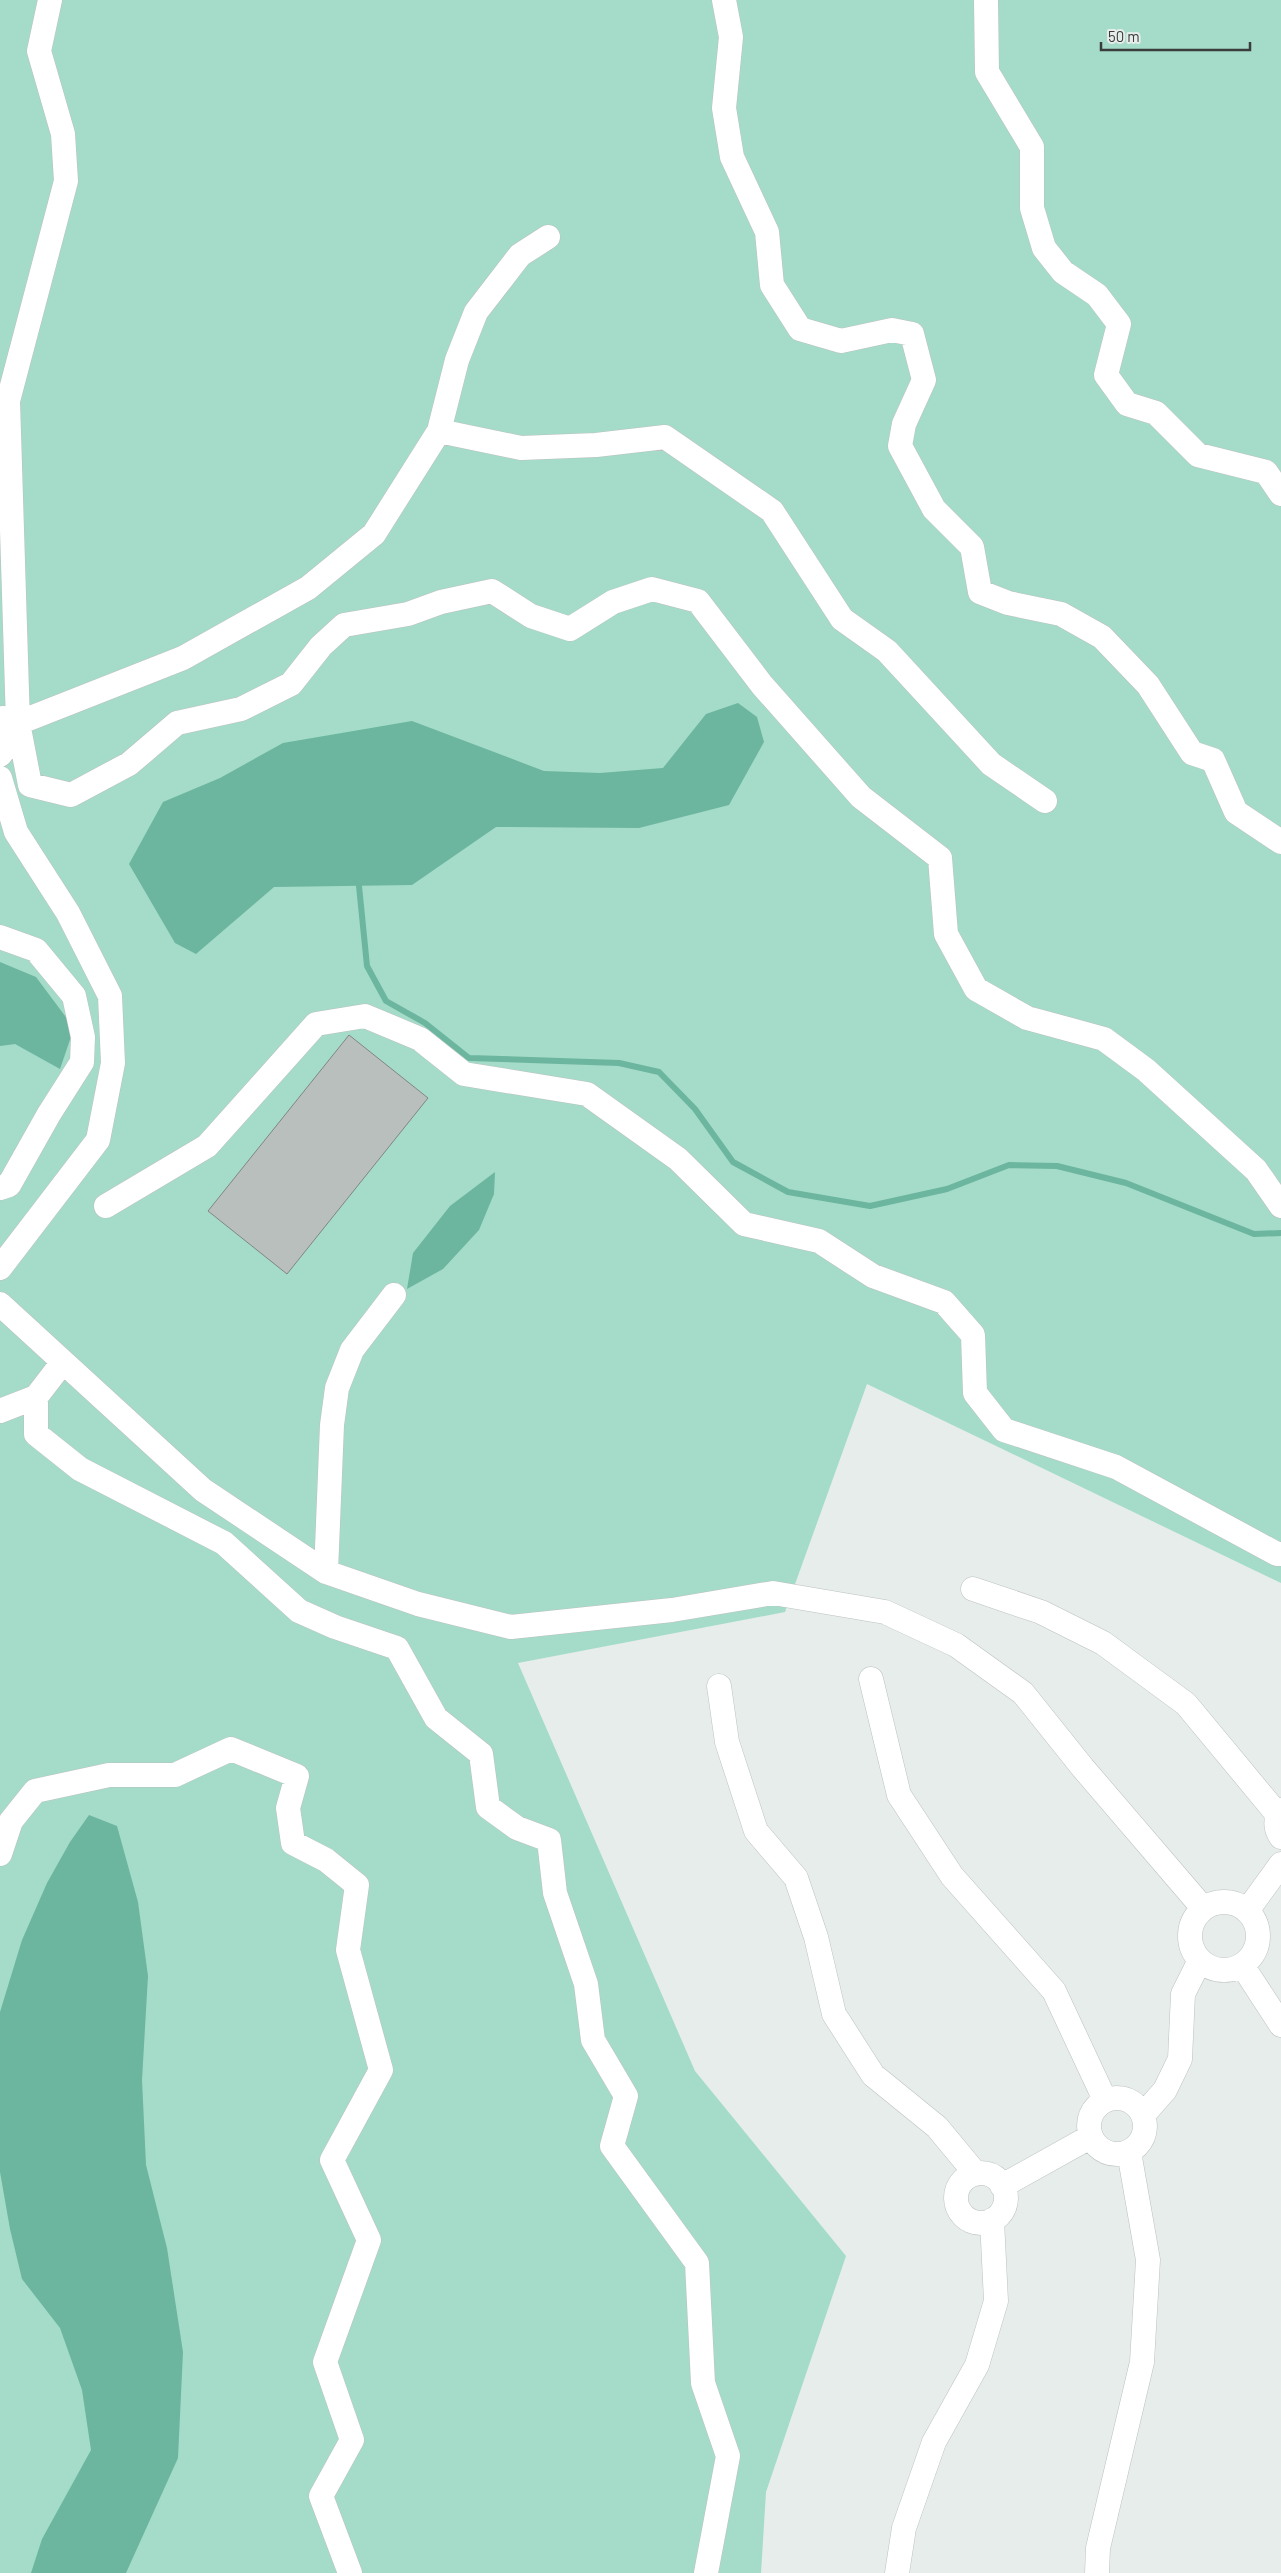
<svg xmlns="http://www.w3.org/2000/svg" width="1281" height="2573" viewBox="0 0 1281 2573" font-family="Barlow,sans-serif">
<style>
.green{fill:#a4dcc9}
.water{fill:#6cb59e}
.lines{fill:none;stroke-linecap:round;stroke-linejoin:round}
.stream{stroke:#6cb59e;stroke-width:6}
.building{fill:#b8bfbc;stroke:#808683}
.minor-casing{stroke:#bcc2c0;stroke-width:25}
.minor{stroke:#fff;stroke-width:24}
</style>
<rect width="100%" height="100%" fill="#e6edea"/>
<path class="green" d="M 0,0 L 1281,0 L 1281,1583 L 867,1384 L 785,1612 L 518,1663 L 695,2071 L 846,2256 L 766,2492 L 761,2573 L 0,2573 Z"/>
<path class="water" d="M 738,703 L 757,717 L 764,742 L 729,805 L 639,828 L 496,827 L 412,885 L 274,887 L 196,954 L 175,943 L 129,864 L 163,802 L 220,778 L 283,743 L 412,721 L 544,771 L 600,773 L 663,768 L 706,714 Z
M 0,962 L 36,977 L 74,1028 L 60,1069 L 15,1044 L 0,1046 Z
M 495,1172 L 494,1194 L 479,1230 L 443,1269 L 407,1289 L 413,1253 L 450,1206 Z
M 89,1815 L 117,1826 L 138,1902 L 148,1976 L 142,2080 L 146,2165 L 167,2248 L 183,2352 L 178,2458 L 126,2573 L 31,2573 L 42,2539 L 91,2450 L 82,2390 L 60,2328 L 22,2279 L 10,2229 L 0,2172 L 0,2012 L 22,1940 L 47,1883 L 70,1842 Z"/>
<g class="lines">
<path class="stream" d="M 359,886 L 367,966 L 386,1001 L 425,1023 L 469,1058 L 619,1063 L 659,1072 L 695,1109 L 733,1162 L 788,1192 L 870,1206 L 947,1189 L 1009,1165 L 1057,1166 L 1126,1183 L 1254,1234 L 1281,1233"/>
</g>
<path class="building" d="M 349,1035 L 428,1098 L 287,1274 L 208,1211 Z"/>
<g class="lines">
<defs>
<path id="minor" d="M 50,0 L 39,51 L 63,134 L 66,181 L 8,401 L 18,723 L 30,785 L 71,795 L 129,764 L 177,723 L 241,709 L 291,684 L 321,646 L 344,625 L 408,614 L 441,602 L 492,591 L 531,616 L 570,629 L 613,602 L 652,589 L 698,601 L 762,685 L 861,797 L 940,858 L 946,934 L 976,989 L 1027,1018 L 1104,1039 L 1146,1070 L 1256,1170 L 1281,1206
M 724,0 L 731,37 L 724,108 L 732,157 L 767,232 L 772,285 L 800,329 L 841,341 L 892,330 L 912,334 L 924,380 L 904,424 L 900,446 L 934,509 L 972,547 L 980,592 L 1008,603 L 1061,614 L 1102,637 L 1148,685 L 1192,753 L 1213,760 L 1236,812 L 1281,842
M 986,0 L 987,72 L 1032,147 L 1032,208 L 1044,248 L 1063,272 L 1097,295 L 1119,324 L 1106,375 L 1127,404 L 1156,413 L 1198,455 L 1266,472 L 1281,494
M 439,431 L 521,448 L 596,445 L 665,437 L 772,511 L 842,619 L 887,651 L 991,764 L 1045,801
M 7,724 L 18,723 L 183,658 L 308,588 L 374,534 L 439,431 L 457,360 L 476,312 L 520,255 L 548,237
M 0,755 C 10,744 11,731 3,718
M 0,778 L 16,832 L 68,913 L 110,996 L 113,1063 L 98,1140 L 0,1268
M 0,937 L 36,950 L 74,996 L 83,1037 L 82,1062 L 49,1114 L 9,1185 L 0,1188
M 106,1206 L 207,1146 L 316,1024 L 365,1016 L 420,1039 L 464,1074 L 587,1094 L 678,1159 L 744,1224 L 819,1241 L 873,1276 L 944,1302 L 973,1335 L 975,1393 L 1004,1430 L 1116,1467 L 1277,1554 L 1281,1554
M 0,1304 L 203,1490 L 326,1572 L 418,1604 L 511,1627 L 672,1610 L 773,1593 L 885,1612 L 956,1645 L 1023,1693 L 1083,1768 L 1203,1908
M 36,1397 L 36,1434 L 80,1469 L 224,1543 L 299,1611 L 335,1627 L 397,1648 L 436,1718 L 481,1754 L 488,1807 L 517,1828 L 549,1840 L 555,1893 L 586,1984 L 593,2040 L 626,2096 L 612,2146 L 697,2263 L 703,2383 L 728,2456 L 706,2573
M 0,1411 L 36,1397 L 63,1362
M 326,1572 L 332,1425 L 337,1388 L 352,1350 L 394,1295
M 973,1589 L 1041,1612 L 1103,1643 L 1186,1704 L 1278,1815
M 871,1679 L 899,1795 L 952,1876 L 1054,1991 L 1105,2100
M 719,1686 L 727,1742 L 756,1831 L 796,1878 L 816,1937 L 834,2014 L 873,2075 L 937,2127 L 976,2174
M 1281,1810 C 1275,1819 1275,1828 1281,1837
M 0,1854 L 11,1821 L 35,1791 L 109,1775 L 175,1775 L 231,1749 L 297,1776 L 288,1808 L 293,1843 L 326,1860 L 357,1885 L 348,1950 L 381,2070 L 332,2160 L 369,2240 L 325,2362 L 352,2440 L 321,2496 L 350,2573
M1190 1936a34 34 0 1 1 68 0a34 34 0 1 1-68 0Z
M 1247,1911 L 1281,1864
M 1242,1965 L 1281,2025
M1089 2126a28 28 0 1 1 56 0a28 28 0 1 1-56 0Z
M 1143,2115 L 1165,2090 L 1180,2059 L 1183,1994 L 1200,1960
M956 2198a25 25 0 1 1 50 0a25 25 0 1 1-50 0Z
M 1002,2186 L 1090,2137
M 897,2573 L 904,2528 L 934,2442 L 977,2365 L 996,2301 L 992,2220
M 1097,2573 L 1098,2548 L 1142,2362 L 1148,2260 L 1129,2152"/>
</defs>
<use href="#minor" class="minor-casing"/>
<use href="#minor" class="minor"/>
</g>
<path d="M1101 42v8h149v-8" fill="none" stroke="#3a3d3c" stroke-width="2.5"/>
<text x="1108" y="42" font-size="15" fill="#3a3d3c" stroke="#e6edea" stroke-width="4" paint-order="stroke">50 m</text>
</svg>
